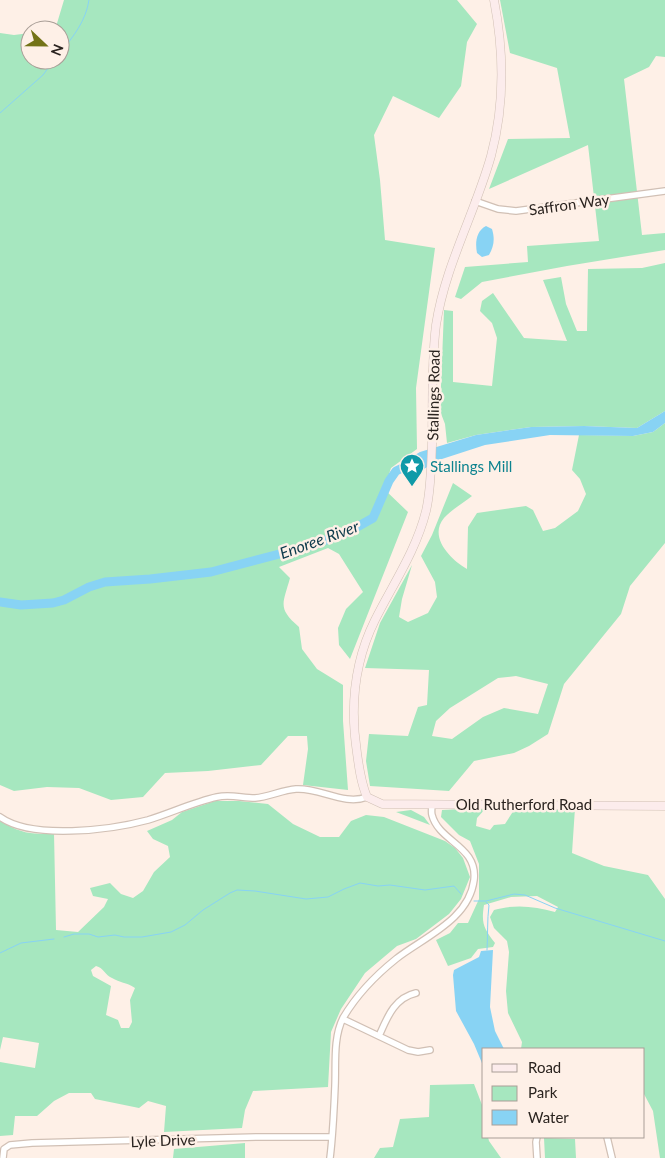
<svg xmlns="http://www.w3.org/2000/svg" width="665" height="1158" viewBox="0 0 665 1158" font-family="Lato,sans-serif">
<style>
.green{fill:#a6e7bf;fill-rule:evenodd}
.water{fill:#88d3f4}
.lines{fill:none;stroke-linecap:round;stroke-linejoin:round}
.stream{stroke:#88d3f4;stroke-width:1}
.river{stroke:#88d3f4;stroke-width:9}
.street-casing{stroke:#d1c0b5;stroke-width:8}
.secondary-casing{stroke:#d1c0b5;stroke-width:9}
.street{stroke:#fff;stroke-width:5.5}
.secondary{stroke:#fcecec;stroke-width:8}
.labels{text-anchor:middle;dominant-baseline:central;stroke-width:5;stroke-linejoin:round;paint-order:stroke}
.street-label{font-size:15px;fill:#2a231f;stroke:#fef0e7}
.culture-label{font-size:15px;fill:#0d838f;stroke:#fef0e7;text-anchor:start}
.water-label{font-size:16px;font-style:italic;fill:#0e3b4c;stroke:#fef0e7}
</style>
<rect width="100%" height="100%" fill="#fef0e7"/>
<path class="green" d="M 64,0 L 457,0 L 477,24 L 467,42 L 461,86 L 439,118 L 393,96 L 374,135 L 380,180 L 385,240 L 435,248 L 416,388 L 417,449 L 391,468 L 384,489 L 408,512 L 350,659 L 339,645 L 338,628 L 346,609 L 363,592 L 339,554 L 328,548 L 279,567 L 290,578 C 283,604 277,608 299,627 L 302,649 L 317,669 L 343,685 L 343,721 L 348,790 L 303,785 L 308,749 L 307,736 L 288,736 L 261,765 L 208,771 L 165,773 L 143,797 L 111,800 L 79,788 L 47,787 L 14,791 L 0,785 L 0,33 L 14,35 L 30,33 L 30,60 L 60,60 L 60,30 L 55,30 Z
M 500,0 L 665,0 L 665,57 L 656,56 L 649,67 L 624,79 L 642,235 L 665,233 L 665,250 L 567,266 L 482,282 L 461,299 L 455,297 L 465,267 L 528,262 L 527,246 L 599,241 L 588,145 L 489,189 L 508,139 L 570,138 L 557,68 L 510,53 Z
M 665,263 L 665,411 L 637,428 L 584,426 L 531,427 L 476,435 L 447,443 L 445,424 L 440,411 L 444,310 L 453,311 L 453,382 L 492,386 L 497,338 L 492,323 L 480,311 L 482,301 L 493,293 L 524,338 L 567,341 L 543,280 L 561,277 L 566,304 L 577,331 L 587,331 L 588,269 L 642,268 Z
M 665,423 L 665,543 L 630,586 L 621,614 L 564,684 L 548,734 L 529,746 L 514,753 L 474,761 L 449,791 L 370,786 L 366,761 L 369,734 L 408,736 L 418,707 L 427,705 L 429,670 L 365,668 L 380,623 L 412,565 L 402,599 L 399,617 L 408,622 L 428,613 L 437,597 L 435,582 L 421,556 L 432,535 L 453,483 L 472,496 C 463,503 451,510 444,518 C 428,537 451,560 467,569 L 468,527 L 477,513 L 526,506 L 533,510 L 543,531 L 555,528 L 578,511 L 586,494 L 580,479 L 572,470 L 579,435 L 633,436 L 653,432 ZM 516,676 L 548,684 L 538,714 L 504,708 L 483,717 L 452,739 L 432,736 L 436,721 L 450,708 L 498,678 Z
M 215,801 L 239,801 L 268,804 L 293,824 L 320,837 L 339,837 L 351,821 L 366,815 L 384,817 L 445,841 L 455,848 L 463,858 L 470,877 L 461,899 L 449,914 L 416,939 L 397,946 L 365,973 L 341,1009 L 331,1032 L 328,1087 L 253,1091 L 245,1110 L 242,1128 L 164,1132 L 166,1106 L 148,1101 L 139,1108 L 95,1099 L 91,1093 L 69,1093 L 54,1101 L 37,1116 L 15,1116 L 13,1135 L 0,1136 L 0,1062 L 35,1068 L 39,1043 L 3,1037 L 0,1050 L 0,821 C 21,833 30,835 54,833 L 56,930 L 78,932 L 104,907 L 108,899 L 93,896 L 90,888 L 110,883 L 121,894 L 133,898 L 143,891 L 154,872 L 170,857 L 168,846 L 153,839 L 147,831 L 172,820 L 182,812 ZM 96,966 C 104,968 105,975 112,978 C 120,983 126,982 135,988 L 130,1000 L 132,1022 L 129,1028 L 121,1028 L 118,1020 L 106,1015 L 111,986 L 93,976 L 91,970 Z
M 525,807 L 575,808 L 572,853 L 604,866 L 648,875 L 665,899 L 665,1158 L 660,1158 L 653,1111 L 644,1094 L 644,1049 L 521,1049 L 522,1042 L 508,1013 L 506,991 L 509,952 L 507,941 L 494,928 L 490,917 L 494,910 C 515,904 534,906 555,912 L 558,907 L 537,896 L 511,897 L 484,905 C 481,924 484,929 495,943 L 493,947 L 478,949 L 471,958 L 448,966 L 436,940 L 450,933 L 458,923 L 468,923 L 479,899 L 479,864 L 470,841 L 459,835 L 441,817 L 442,810 L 486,808 L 477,818 L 476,826 L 490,830 L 494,825 L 505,824 L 514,810 Z
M 411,810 L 424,817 L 430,825 L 396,812 Z
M 474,1084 L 484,1110 L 484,1137 L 488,1137 L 489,1141 L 501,1158 L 374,1158 L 380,1148 L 393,1147 L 400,1119 L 429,1117 L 430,1085 Z
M 544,1138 L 575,1139 L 576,1158 L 545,1158 Z
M 245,1143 L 245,1158 L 173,1158 L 174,1149 Z"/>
<path class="water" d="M 486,226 L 492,229 C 495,239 494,246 489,255 L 482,257 L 477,253 C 475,243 476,231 486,226 Z
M 665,411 L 665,423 L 653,432 L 633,436 L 550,435 L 485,445 L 442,459 L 409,477 L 403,462 L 420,452 L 476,435 L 531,427 L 584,426 L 637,428 Z
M 493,950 L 490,1007 L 495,1031 L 504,1049 L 484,1049 L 484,1068 L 474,1044 L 456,1011 L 453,975 L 454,970 L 479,957 L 481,951 Z"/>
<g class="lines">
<path class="stream" d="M 60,53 C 73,37 86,21 89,0
M 0,113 L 43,75 L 54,60
M 474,901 L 486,901 L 514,894 L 525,895 L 555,908 L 665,941
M 486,902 L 489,905 C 487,921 488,935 487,950
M 64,937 L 74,934 L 89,934 L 98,937 L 115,935 L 124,937 L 142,937 L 171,932 L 185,925 L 203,910 L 230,893 L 237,890 L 255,891 L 306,899 L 328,897 L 344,889 L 360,883 L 378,886 L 390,885 L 425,890 L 454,886 L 461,894
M 0,953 L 21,943 L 54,939"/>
<path class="river" d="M 0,602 L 21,605 L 53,603 L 64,600 L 89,587 L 105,582 L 150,579 L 211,572 L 310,546 L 350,531 L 373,518 L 389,481 L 396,471 L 415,462"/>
<defs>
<path id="street" d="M 475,201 L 498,209 L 516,211 L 665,191
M 0,817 C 32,840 111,830 148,820 C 171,813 194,802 217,797 C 230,794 242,798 255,798 C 269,797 282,790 296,789 C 319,787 344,806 367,797
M 343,1019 L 408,1050 L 418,1052 L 430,1050
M 379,1036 C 387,1018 394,998 416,993
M 607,1137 L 612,1158
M 3,1158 L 4,1149 L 10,1145 L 32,1143 L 256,1137 L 332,1137
M 330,1158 C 333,1134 334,1110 335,1086 C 336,1064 333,1038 343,1018 C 356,996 376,975 396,959 C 424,937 469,920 474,880 C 478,846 439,842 432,815 C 431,812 432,807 432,804
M 537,1158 L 536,1142 L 537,1137"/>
<path id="secondary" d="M 494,0 C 504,52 505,104 491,156 C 475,213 445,266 436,325 C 431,365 433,405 432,445 C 431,467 431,490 426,511 C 416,551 393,584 375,620 C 354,662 350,707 357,753 C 359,768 361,783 367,797 L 382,804 L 665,806"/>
</defs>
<use href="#street" class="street-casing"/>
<use href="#secondary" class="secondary-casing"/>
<use href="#street" class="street"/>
<use href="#secondary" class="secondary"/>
</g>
<defs>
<symbol id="sight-pin" viewBox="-11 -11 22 30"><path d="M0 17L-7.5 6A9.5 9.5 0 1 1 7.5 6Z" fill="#0f9aa8" stroke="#fef0e7"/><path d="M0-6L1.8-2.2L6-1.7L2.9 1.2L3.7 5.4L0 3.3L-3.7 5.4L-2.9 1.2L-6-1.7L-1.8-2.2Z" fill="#fff"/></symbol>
</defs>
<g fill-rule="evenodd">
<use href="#sight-pin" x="398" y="452" width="28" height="38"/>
</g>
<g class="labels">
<g class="street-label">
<text transform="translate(569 204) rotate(-8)">Saffron Way</text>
<text transform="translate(433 395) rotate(-89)">Stallings Road</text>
<text x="524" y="804">Old Rutherford Road</text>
<text transform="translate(163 1140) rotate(-2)">Lyle Drive</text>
</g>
<g class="culture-label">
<text x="430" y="466">Stallings Mill</text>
</g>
<g class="water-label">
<text transform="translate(319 539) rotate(-20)">Enoree River</text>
</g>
</g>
<rect x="482" y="1048" width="162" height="90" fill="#fef0e7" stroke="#a99e97"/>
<rect x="492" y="1064" width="25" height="8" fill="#fcecec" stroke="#a99e97"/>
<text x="528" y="1073" font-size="15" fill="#2a231f">Road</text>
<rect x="492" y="1086" width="25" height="15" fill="#a6e7bf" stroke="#a99e97"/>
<text x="528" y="1098" font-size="15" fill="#2a231f">Park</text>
<rect x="492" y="1110" width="25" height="15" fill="#88d3f4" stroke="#a99e97"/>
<text x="528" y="1123" font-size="15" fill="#2a231f">Water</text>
<g transform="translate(45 45) rotate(112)"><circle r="24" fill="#fef0e7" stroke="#a99e97"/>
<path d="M0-4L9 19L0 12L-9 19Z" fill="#737317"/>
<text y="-8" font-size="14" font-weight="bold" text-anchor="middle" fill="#2a231f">N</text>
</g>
</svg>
